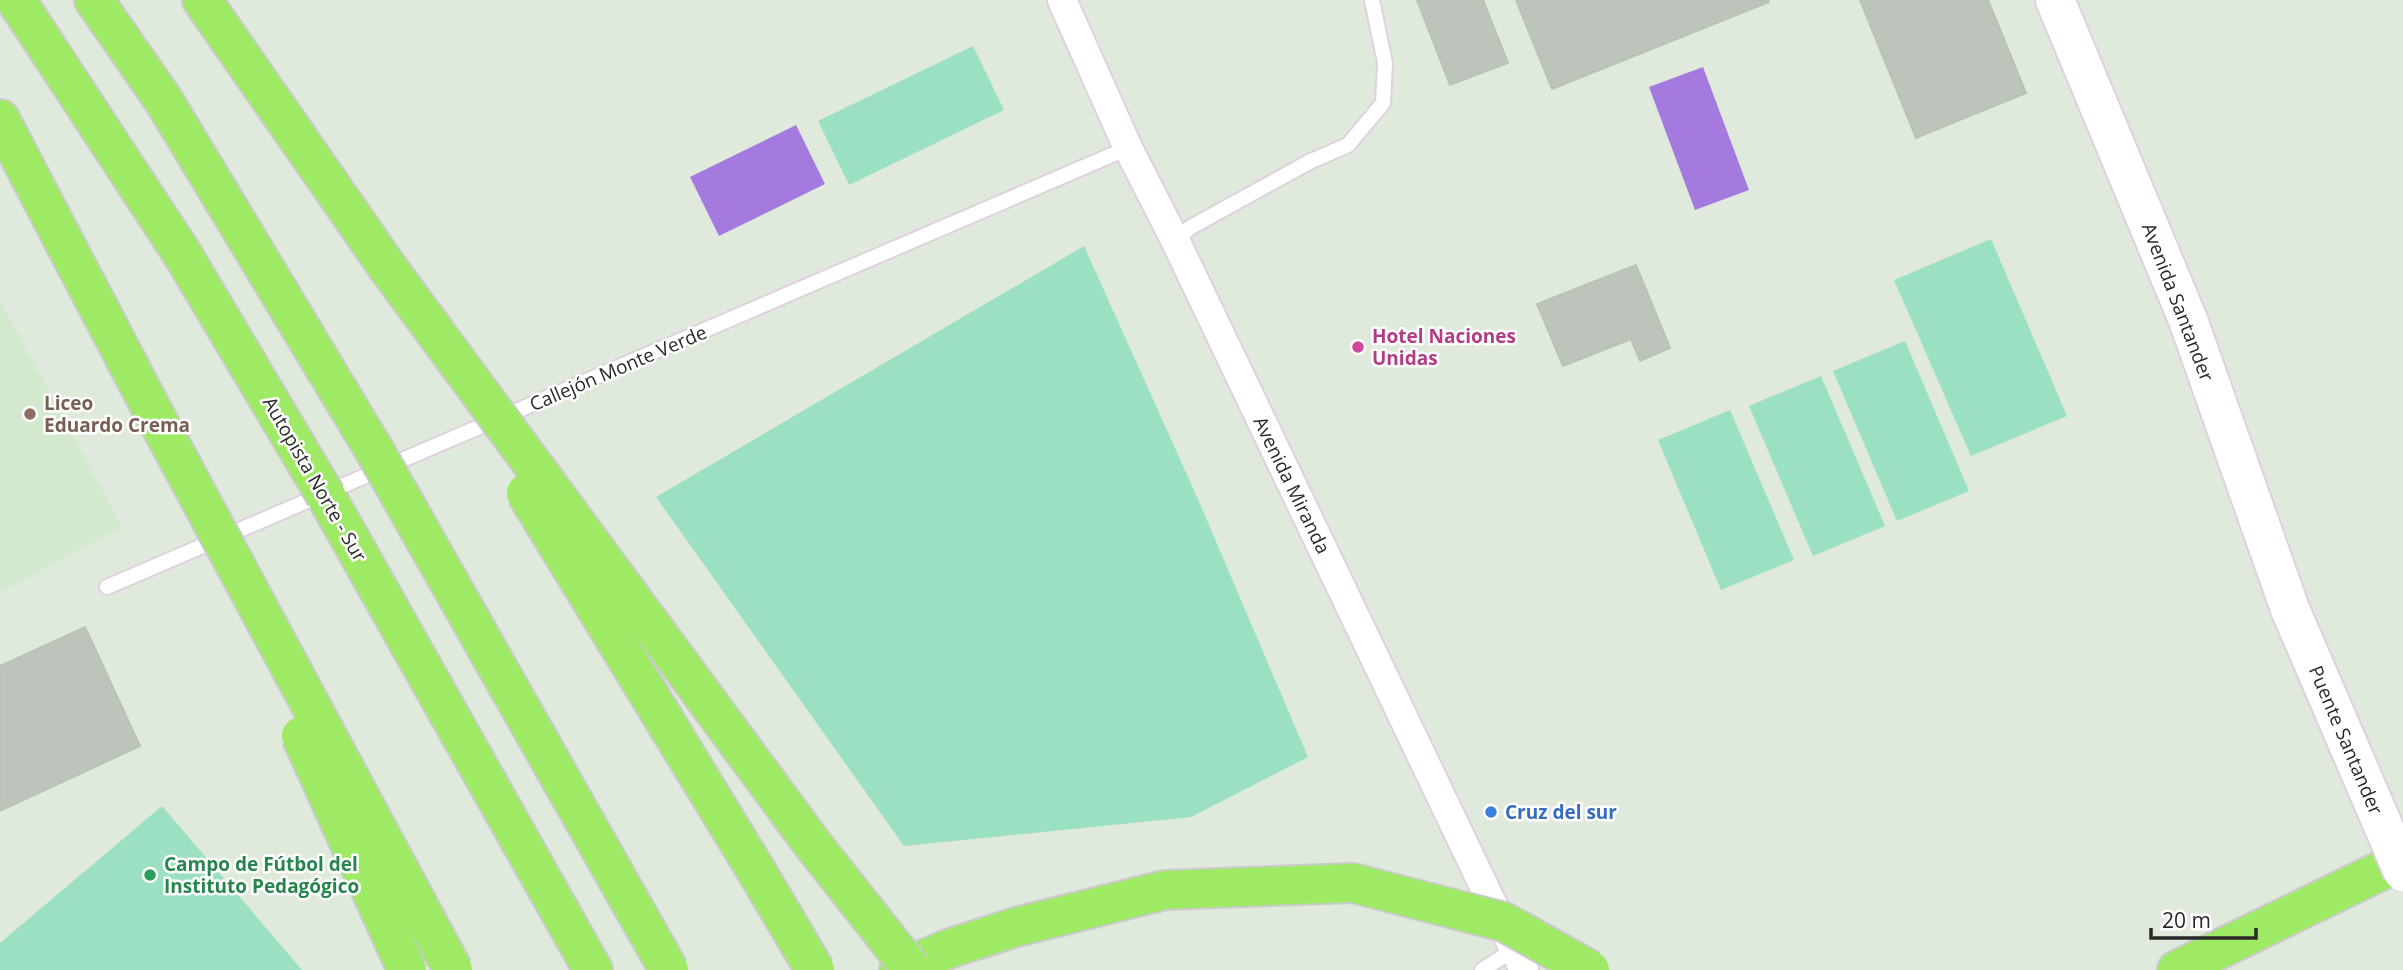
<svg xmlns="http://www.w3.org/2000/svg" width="2403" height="970" viewBox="0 0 2403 970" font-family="'Open Sans',sans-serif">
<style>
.education{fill:#d2e9cd}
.pitch{fill:#9be0c2}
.water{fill:#a47adf}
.building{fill:#bdc4bb;stroke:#b9c4b6;stroke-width:2}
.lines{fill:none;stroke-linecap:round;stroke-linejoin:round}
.lane-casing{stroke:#dfd1df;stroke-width:18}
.street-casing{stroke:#dfd1df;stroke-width:32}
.secondary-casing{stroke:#dfd1df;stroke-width:42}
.highway-casing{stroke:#cbcbcb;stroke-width:42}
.lane{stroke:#fff;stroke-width:14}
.street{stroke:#fff;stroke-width:28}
.secondary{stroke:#fff;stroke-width:38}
.highway{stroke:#9eea65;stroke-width:38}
.secondary-bridge-casing{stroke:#dfd1df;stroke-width:42;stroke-linecap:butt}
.highway-bridge-casing{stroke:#cbcbcb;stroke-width:42;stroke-linecap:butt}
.secondary-bridge{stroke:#fff;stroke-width:38}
.highway-bridge{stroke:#9eea65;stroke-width:38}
.hotel-dot{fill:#d1479c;stroke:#fff;stroke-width:2.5}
.education-dot{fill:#8d6e63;stroke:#fff;stroke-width:2.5}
.shop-dot{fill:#3f7fe0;stroke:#fff;stroke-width:2.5}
.leisure-dot{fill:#2e9e5b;stroke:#fff;stroke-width:2.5}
.labels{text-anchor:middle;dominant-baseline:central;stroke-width:5;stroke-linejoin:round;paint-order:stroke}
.street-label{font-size:19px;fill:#282828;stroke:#fff}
.hotel-label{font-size:19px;font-weight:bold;fill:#b23c85;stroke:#fff;text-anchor:start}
.education-label{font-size:19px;font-weight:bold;fill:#785e54;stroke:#fff;text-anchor:start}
.shop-label{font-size:19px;font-weight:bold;fill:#366cbe;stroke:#fff;text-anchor:start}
.leisure-label{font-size:19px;font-weight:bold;fill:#27864d;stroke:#fff;text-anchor:start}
</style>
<rect width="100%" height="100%" fill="#dfe9dc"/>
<path class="education" d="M 0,300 L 122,527 L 0,592 Z"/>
<path class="pitch" d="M 973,46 L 1004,110 L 849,185 L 818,121 Z
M 1991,239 L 2067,416 L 1971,456 L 1894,280 Z
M 1084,246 L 1197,497 L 1308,757 L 1191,817 L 904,846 L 656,497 Z
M 1905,341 L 1969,491 L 1897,521 L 1833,371 Z
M 1821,376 L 1885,526 L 1813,556 L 1749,406 Z
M 1730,410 L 1794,560 L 1721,590 L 1658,440 Z
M 162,806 L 302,970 L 0,970 L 0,943 Z"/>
<path class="water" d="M 1703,67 L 1749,190 L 1695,210 L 1649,87 Z
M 796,125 L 825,184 L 719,236 L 690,177 Z"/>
<path class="building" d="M 1417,0 L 1483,0 L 1508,63 L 1450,85 Z
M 1516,0 L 1768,0 L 1769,2 L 1552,89 Z
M 1860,0 L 1988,0 L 2026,93 L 1916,138 Z
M 1636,265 L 1670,348 L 1640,361 L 1631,339 L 1563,366 L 1537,304 Z
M 85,627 L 140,746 L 0,811 L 0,666 Z"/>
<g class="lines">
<defs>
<path id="lane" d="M 1175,240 L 1191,227 L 1309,162 L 1348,145 L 1383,103 L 1385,63 L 1372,0
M 107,587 L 1128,148
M 1482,970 L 1515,949"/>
<path id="street" d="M 1062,0 L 1128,148 L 1175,240 L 1524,970"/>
<path id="secondary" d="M 2055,0 L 2188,320 L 2290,609"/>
<path id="highway" d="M 94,0 L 164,101 L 376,453
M 202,0 L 388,268
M 0,119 L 152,410
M 326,496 L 593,970
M 899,970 L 948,949 L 1016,927 L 1165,890 L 1353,883
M 2177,970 L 2403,860"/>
</defs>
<use href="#lane" class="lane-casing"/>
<use href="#street" class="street-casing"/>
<use href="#secondary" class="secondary-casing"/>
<use href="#highway" class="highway-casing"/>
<use href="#lane" class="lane"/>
<use href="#street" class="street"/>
<use href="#secondary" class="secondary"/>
<use href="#highway" class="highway"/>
<defs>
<path id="secondary-bridge" d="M 2290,609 L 2403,872"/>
<path id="highway-bridge" d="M 16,0 L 183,255 L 326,496
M 388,268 L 811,842 L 912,970
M 152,410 L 453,970
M 376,453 L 669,970
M 526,493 L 754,867 L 815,970
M 301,736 L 407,970
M 1353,883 L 1504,922 L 1590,970"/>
</defs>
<use href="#secondary-bridge" class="secondary-bridge-casing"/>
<use href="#highway-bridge" class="highway-bridge-casing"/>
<use href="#secondary-bridge" class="secondary-bridge"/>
<use href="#highway-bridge" class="highway-bridge"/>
</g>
<circle class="hotel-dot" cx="1358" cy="347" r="7"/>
<circle class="education-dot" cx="30" cy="414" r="7"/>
<circle class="shop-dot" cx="1491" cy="812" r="7"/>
<circle class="leisure-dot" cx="150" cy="875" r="7"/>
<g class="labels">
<g class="street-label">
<text transform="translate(2178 302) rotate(69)">Avenida Santander</text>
<text transform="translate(618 368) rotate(-23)">Callejón Monte Verde</text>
<text transform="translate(315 479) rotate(60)">Autopista Norte - Sur</text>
<text transform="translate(1292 485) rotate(64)">Avenida Miranda</text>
<text transform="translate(2346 740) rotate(67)">Puente Santander</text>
</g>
<g class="hotel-label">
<text x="1372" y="336">Hotel Naciones<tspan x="1372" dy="22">Unidas</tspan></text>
</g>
<g class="education-label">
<text x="44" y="403">Liceo<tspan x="44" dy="22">Eduardo Crema</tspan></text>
</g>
<g class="shop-label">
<text x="1505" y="812">Cruz del sur</text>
</g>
<g class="leisure-label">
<text x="164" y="864">Campo de Fútbol del<tspan x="164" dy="22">Instituto Pedagógico</tspan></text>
</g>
</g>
<path d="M2151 928v10h105v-10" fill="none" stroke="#282828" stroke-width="3.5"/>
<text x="2162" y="928" font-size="21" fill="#282828" stroke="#ffffff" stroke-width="5" paint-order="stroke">20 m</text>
</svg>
